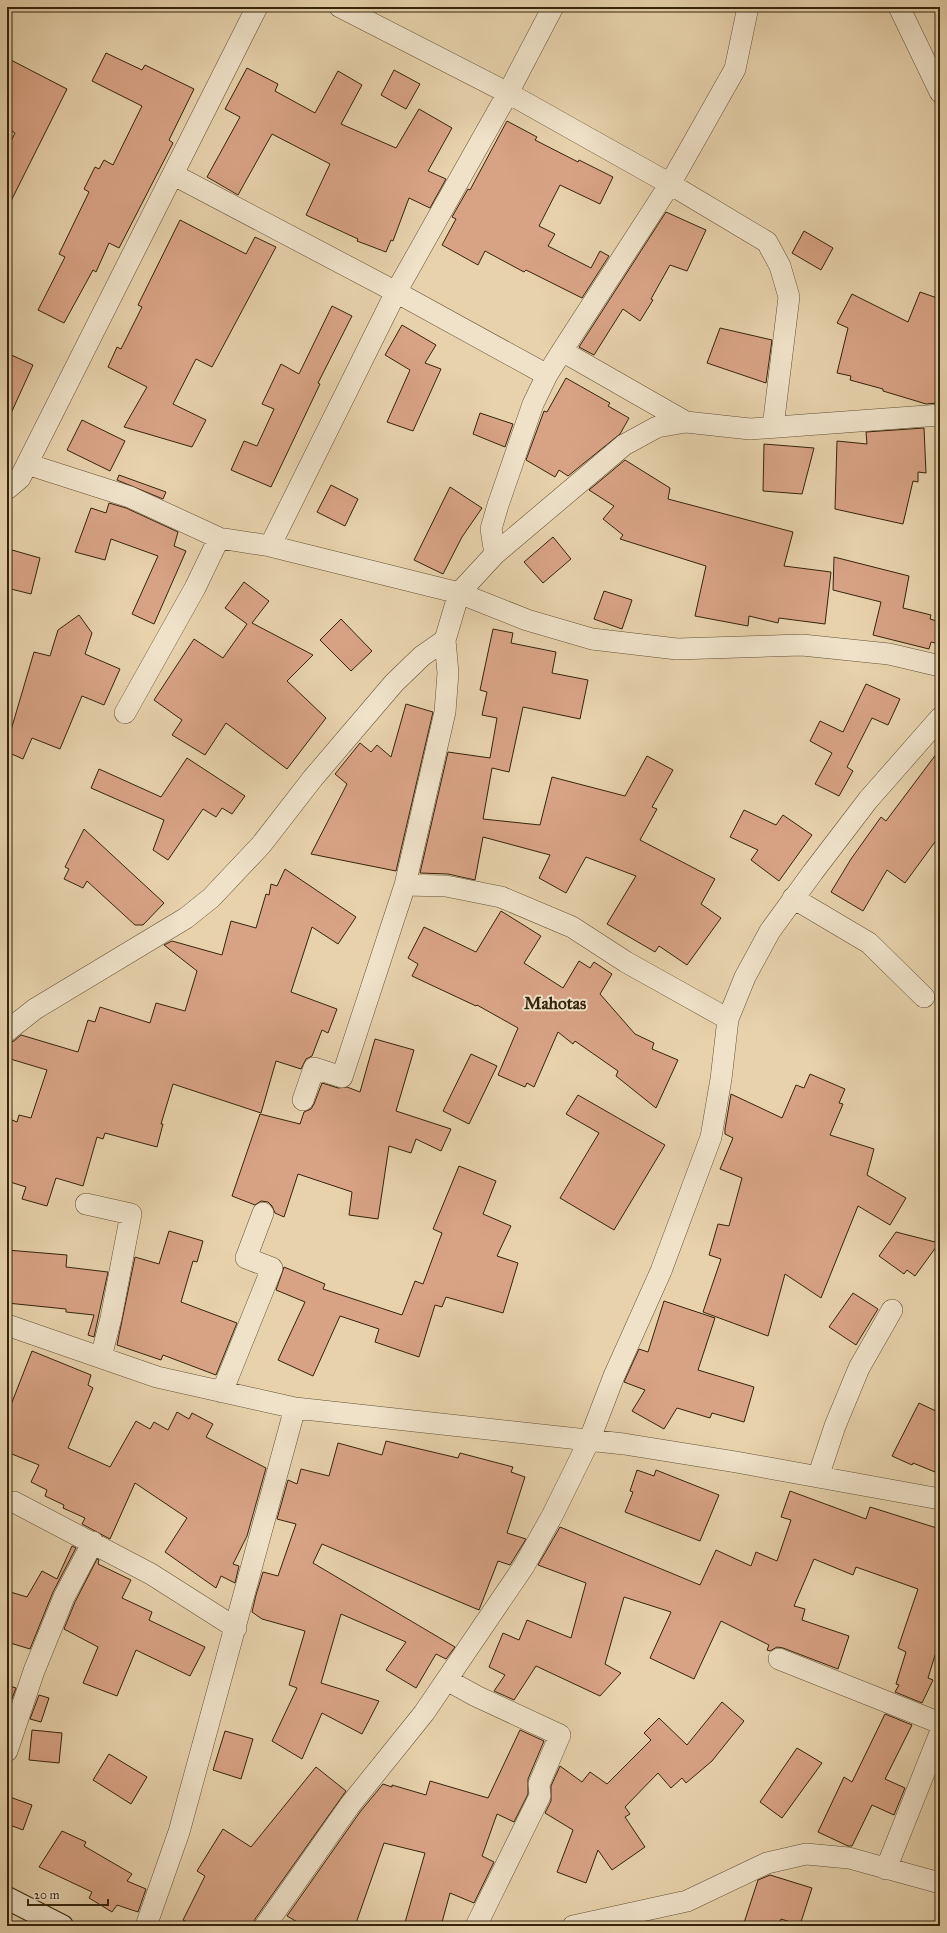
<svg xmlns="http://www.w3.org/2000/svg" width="947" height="1933" viewBox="0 0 947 1933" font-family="'IM FELL Great Primer',serif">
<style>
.building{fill:#d8a385;stroke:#35240b}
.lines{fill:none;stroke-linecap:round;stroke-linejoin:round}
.street-casing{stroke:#625033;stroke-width:22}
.secondary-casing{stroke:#35240b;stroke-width:24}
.street{stroke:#efe2c9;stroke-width:21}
.secondary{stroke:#efe2c9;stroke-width:22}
.labels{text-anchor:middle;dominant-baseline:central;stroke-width:4;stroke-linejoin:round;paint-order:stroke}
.neighbourhood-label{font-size:17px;font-weight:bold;fill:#35240b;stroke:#efe2c9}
</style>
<rect width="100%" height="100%" fill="#e7d2ac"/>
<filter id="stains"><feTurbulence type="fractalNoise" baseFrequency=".005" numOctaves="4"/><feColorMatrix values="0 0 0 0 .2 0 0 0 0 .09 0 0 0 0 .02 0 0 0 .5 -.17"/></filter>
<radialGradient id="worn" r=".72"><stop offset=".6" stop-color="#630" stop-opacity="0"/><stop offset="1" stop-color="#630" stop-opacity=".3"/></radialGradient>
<path class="building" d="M 106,53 L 142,70 L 145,65 L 194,89 L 169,140 L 173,143 L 119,248 L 109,243 L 96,272 L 93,270 L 64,323 L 38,310 L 65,257 L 59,254 L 89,192 L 84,189 L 95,167 L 99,169 L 104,160 L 113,165 L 142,106 L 92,81 Z
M 7,58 L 67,89 L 7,209 L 7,149 L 15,133 L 7,128 Z
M 247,68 L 278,84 L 275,91 L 315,113 L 338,71 L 362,85 L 341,124 L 396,148 L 419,109 L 452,128 L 428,171 L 446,179 L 430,208 L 409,198 L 393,241 L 391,240 L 386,252 L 357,241 L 358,239 L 306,215 L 330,164 L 272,134 L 238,195 L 207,177 L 240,117 L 225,109 Z
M 394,70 L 420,84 L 406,109 L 381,95 Z
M 507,121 L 537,137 L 535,140 L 578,162 L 579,160 L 613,177 L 600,204 L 560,185 L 539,226 L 555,234 L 548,246 L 591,268 L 600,251 L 609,256 L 582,298 L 526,270 L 524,272 L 485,251 L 478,265 L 442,245 L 456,219 L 452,217 L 468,189 L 470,190 Z
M 666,212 L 706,230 L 687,271 L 670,265 L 651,299 L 653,300 L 640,321 L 623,309 L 594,355 L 579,347 Z
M 180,220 L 246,254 L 255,237 L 276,247 L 212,367 L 196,359 L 173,404 L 206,420 L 192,447 L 124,427 L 147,387 L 108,367 L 117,347 L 121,349 L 142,307 L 138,305 Z
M 804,231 L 833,248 L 821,270 L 792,253 Z
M 920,292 L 940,299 L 940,395 L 938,403 L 926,404 L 913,400 L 883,391 L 883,389 L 850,380 L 851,376 L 837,373 L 848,328 L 837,323 L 852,294 L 908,322 Z
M 332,306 L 352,316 L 318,383 L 320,384 L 271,487 L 231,470 L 244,441 L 257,446 L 274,409 L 262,404 L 281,364 L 299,374 Z
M 402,325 L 436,345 L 425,363 L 441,369 L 413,431 L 387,422 L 410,370 L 385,355 Z
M 720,328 L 772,340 L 766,383 L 707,363 Z
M 7,353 L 33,365 L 7,422 Z
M 566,378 L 610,403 L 608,406 L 629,418 L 620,434 L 568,476 L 559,470 L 555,477 L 526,460 L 544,411 L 547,412 Z
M 480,413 L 513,424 L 505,447 L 473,434 Z
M 82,420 L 125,441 L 110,471 L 67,450 Z
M 924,428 L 926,473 L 918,472 L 918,482 L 913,481 L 903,524 L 835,509 L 837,441 L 867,444 L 866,432 Z
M 764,444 L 814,448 L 802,494 L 763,491 Z
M 625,460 L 670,488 L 668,499 L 793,532 L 784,566 L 831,572 L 825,624 L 779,618 L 778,623 L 749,616 L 748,626 L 695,616 L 706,566 L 620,539 L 623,535 L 603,519 L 614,506 L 589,490 Z
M 119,475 L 166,492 L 163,499 L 117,480 Z
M 331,485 L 358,499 L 345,526 L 317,512 Z
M 450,487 L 482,508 L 462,537 L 443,574 L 414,560 Z
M 109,503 L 126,508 L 178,532 L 174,546 L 186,551 L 154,624 L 132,614 L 158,556 L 111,539 L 105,560 L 75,552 L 91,508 L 106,513 Z
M 553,537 L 571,559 L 543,583 L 524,562 Z
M 12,550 L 40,558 L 31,594 L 7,588 L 7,567 Z
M 834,557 L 909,576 L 903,608 L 931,615 L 930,619 L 940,622 L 940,644 L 931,642 L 929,649 L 873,635 L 881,602 L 833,590 Z
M 244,582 L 269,601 L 252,623 L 313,655 L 287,681 L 326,718 L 287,769 L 226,723 L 205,755 L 172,735 L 182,720 L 154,700 L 194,639 L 223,658 L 247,624 L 225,608 Z
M 604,591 L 632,600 L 622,629 L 594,619 Z
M 79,615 L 92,633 L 85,654 L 120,669 L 104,705 L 82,696 L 60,749 L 32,738 L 23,759 L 7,752 L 7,729 L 11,730 L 34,652 L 50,656 L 58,630 Z
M 341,619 L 372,651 L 351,671 L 320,640 Z
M 493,629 L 513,633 L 511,643 L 556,652 L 552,673 L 588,680 L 580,719 L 523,707 L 509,772 L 492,768 L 483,819 L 540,825 L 552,777 L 625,796 L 647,756 L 673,770 L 652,807 L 657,809 L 640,840 L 715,879 L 701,904 L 721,918 L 687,965 L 659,946 L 655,952 L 607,924 L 636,876 L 586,857 L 566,893 L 539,878 L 550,855 L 483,837 L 475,880 L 448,874 L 420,873 L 448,752 L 490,758 L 497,718 L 482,715 L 487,692 L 480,690 Z
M 866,684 L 900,699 L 888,725 L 872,718 L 847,767 L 853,771 L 839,796 L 815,784 L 832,753 L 810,741 L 820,721 L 843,732 Z
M 406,704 L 433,712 L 396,871 L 311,854 L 347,784 L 335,774 L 360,743 L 371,752 L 377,745 L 391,757 Z
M 940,749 L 940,835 L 905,883 L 887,870 L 863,911 L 831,892 L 851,859 L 881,817 L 886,821 Z
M 187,758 L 245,796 L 232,814 L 222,808 L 216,817 L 203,809 L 168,860 L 153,850 L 164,820 L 91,788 L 99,769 L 161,797 Z
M 744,810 L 776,825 L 783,815 L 812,835 L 779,881 L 751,860 L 758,850 L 730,837 Z
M 84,829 L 164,903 L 143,925 L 135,925 L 87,881 L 83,888 L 64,879 L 69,869 L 65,867 Z
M 285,869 L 356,917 L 338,944 L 312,927 L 291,992 L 337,1009 L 328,1033 L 322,1030 L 312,1056 L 306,1059 L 301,1069 L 276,1061 L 261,1113 L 173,1084 L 161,1124 L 163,1124 L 157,1147 L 105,1133 L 103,1139 L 97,1137 L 83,1186 L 56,1178 L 47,1206 L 22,1199 L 26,1187 L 7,1181 L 7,1136 L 12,1120 L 17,1122 L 19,1115 L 31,1118 L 47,1070 L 7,1058 L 7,1043 L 14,1041 L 21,1035 L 78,1052 L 88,1020 L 95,1022 L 100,1007 L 150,1023 L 156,1003 L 185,1011 L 197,971 L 164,945 L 172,941 L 222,955 L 231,921 L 256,928 L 266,894 L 269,895 L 271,884 L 277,886 Z
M 501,911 L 541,936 L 524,963 L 563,988 L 579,961 L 590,968 L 594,962 L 612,974 L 600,994 L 635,1034 L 654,1043 L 652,1049 L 678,1060 L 656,1108 L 616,1076 L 618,1071 L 575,1041 L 573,1044 L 558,1032 L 534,1087 L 527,1083 L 525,1087 L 498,1075 L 518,1028 L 477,1005 L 476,1006 L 412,976 L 418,964 L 408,958 L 424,927 L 476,952 Z
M 375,1039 L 414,1050 L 396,1111 L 451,1129 L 441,1151 L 416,1139 L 411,1153 L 389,1146 L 378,1219 L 349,1215 L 352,1192 L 298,1174 L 284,1217 L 275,1213 L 272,1206 L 268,1202 L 261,1201 L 255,1205 L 232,1196 L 260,1114 L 300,1124 L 304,1112 L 311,1109 L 314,1104 L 322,1083 L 338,1088 L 347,1087 L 360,1092 Z
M 471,1054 L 497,1066 L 469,1124 L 443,1111 Z
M 810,1074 L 845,1089 L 839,1103 L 843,1104 L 830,1135 L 874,1149 L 867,1175 L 906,1198 L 890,1225 L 858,1206 L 821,1298 L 785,1274 L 768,1336 L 703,1312 L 721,1259 L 709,1255 L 718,1224 L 729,1226 L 742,1178 L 720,1169 L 733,1138 L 725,1134 L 725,1129 L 731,1094 L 782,1118 L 796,1085 L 804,1088 Z
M 578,1095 L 665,1145 L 614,1230 L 560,1198 L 599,1133 L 566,1114 Z
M 459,1166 L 496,1181 L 483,1214 L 511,1226 L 497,1256 L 518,1263 L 503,1313 L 446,1297 L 442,1307 L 435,1305 L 419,1357 L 375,1342 L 379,1329 L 340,1316 L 313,1376 L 278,1360 L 305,1302 L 276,1290 L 284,1267 L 325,1284 L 323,1289 L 402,1315 L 415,1281 L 423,1284 L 442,1233 L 433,1229 Z
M 169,1231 L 203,1241 L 197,1262 L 193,1261 L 181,1302 L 237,1323 L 216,1375 L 163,1355 L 161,1360 L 117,1345 L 135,1257 L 159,1264 Z
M 896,1232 L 939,1243 L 915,1276 L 907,1270 L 904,1274 L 879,1256 Z
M 7,1250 L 67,1255 L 66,1267 L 108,1272 L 94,1337 L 88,1335 L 94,1315 L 66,1312 L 66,1309 L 7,1303 Z
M 853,1293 L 878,1309 L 856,1345 L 829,1327 Z
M 664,1301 L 715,1318 L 698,1370 L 754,1387 L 744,1422 L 712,1413 L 710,1418 L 677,1408 L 664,1429 L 632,1411 L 645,1390 L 624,1382 L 639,1349 L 648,1352 Z
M 32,1351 L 91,1375 L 88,1385 L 93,1388 L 68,1448 L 110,1467 L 136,1421 L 150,1429 L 154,1422 L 168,1430 L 177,1412 L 189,1419 L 192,1413 L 213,1424 L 206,1437 L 266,1468 L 247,1536 L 233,1564 L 239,1566 L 235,1583 L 221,1576 L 216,1588 L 165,1552 L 187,1518 L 135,1483 L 110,1539 L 82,1524 L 85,1518 L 63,1508 L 64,1505 L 45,1496 L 47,1490 L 31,1482 L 39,1465 L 7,1452 L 7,1415 Z
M 919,1403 L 940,1413 L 940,1474 L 913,1463 L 912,1465 L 892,1456 Z
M 386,1441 L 458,1458 L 460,1453 L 513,1467 L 511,1472 L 525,1477 L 507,1533 L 526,1539 L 510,1565 L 498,1561 L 479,1610 L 322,1544 L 313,1563 L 455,1647 L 446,1659 L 436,1654 L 416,1688 L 386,1670 L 406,1642 L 341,1614 L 321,1683 L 379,1701 L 362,1734 L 322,1713 L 302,1759 L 272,1741 L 297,1688 L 289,1685 L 305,1631 L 262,1619 L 252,1612 L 256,1595 L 263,1572 L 278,1576 L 296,1524 L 277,1519 L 288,1480 L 297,1484 L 301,1469 L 329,1476 L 338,1443 L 382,1455 Z
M 637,1470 L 654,1476 L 656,1470 L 719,1495 L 700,1541 L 625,1512 L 633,1492 L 630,1491 Z
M 790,1491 L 866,1519 L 870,1507 L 940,1529 L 940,1639 L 928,1678 L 933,1680 L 922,1703 L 895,1692 L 899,1685 L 896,1684 L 906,1652 L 898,1648 L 918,1589 L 856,1567 L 853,1575 L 814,1559 L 794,1606 L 805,1609 L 802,1620 L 849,1636 L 838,1669 L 783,1648 L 777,1647 L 770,1651 L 767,1650 L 769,1645 L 721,1621 L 694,1679 L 650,1658 L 671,1612 L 624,1597 L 605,1664 L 621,1673 L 600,1696 L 536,1666 L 514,1700 L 494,1691 L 505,1675 L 489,1667 L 503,1633 L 519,1640 L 527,1620 L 571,1638 L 586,1583 L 538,1565 L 560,1527 L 700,1585 L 716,1550 L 751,1566 L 756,1552 L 777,1561 L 791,1520 L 781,1517 Z
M 72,1546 L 76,1548 L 53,1592 L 30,1649 L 7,1642 L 7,1591 L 27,1597 L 42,1571 L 57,1579 Z
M 97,1559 L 99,1560 L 98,1564 L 131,1580 L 122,1598 L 152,1612 L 149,1620 L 205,1647 L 190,1676 L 136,1650 L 117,1696 L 83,1683 L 98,1647 L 64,1629 L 75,1602 Z
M 7,1685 L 16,1688 L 7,1712 Z
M 39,1695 L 49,1698 L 41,1722 L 30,1719 Z
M 722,1702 L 744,1721 L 712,1761 L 686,1783 L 682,1778 L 671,1788 L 658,1773 L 625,1807 L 630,1814 L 625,1817 L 645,1847 L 612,1870 L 598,1850 L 586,1883 L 557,1872 L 573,1830 L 545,1813 L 551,1801 L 551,1786 L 560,1766 L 582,1782 L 590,1772 L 607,1784 L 651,1740 L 644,1733 L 659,1718 L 687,1745 Z
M 885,1714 L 912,1725 L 885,1779 L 905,1788 L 894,1815 L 872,1805 L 852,1846 L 848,1846 L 818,1832 L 844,1777 L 852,1782 Z
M 32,1730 L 62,1733 L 59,1763 L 29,1760 Z
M 520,1730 L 544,1741 L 528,1779 L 528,1794 L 514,1822 L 497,1814 L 482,1856 L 494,1862 L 474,1903 L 450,1893 L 441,1926 L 404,1926 L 425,1853 L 384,1843 L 355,1926 L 304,1926 L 287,1916 L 360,1812 L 383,1784 L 392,1787 L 392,1785 L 426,1795 L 430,1781 L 488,1798 Z
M 225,1731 L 253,1739 L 241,1779 L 213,1770 Z
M 797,1748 L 822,1763 L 782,1818 L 760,1802 Z
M 109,1754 L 147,1777 L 131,1804 L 93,1780 Z
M 316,1767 L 346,1791 L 255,1919 L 253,1926 L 195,1926 L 183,1920 L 205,1876 L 197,1871 L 223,1829 L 251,1847 Z
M 7,1796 L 32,1805 L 23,1830 L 7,1824 Z
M 62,1831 L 86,1842 L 84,1846 L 132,1874 L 127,1881 L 146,1889 L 138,1912 L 117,1905 L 112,1912 L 89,1898 L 92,1892 L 39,1867 Z
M 770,1875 L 812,1888 L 800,1925 L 781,1919 L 778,1926 L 743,1926 L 758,1880 Z"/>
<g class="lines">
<defs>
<path id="street" d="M 340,7 L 508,93 L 670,184 L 767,242 L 780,266 L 789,297 L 773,427
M 899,7 L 940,92
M 174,175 L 396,292 L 547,375
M 562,351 L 686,422
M 27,464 L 130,497 L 219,538 L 270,546 L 459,593 L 527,620 L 592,639 L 677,649 L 802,645 L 889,654 L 940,666
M 7,489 L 20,478 L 257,7
M 270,546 L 396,292 L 508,93 L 553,7
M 495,554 L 491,529 L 498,505 L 533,404 L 547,375 L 562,351 L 670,184 L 735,69 L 748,7
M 125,713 L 195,588 L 219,538
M 405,885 L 446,886 L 501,897 L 572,927 L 626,962 L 728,1019
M 793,898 L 869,943 L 924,997
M 7,1031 L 35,1009 L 186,918 L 211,898 L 261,845 L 313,778 L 394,683 L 422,656 L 445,640
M 303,1100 L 314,1068 L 342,1077 L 405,885 L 445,712 L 448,673 L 445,640 L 459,593 L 495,554 L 624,445 L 657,427 L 686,422 L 750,429 L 940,415
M 86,1204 L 131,1214 L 111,1318 L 101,1357
M 7,1325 L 157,1377 L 295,1408 L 624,1444 L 736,1462 L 940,1499
M 222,1392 L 272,1268 L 246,1258 L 263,1213
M 818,1477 L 835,1426 L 859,1368 L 892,1310
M 14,1502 L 151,1574 L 236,1628
M 779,1659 L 940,1723
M 447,1680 L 476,1696 L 560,1735 L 539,1784 L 540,1796 L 476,1926
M 7,1751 L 34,1671 L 64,1597 L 93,1542
M 886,1869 L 940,1733
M 146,1926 L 179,1832 L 295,1408
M 265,1926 L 350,1805 L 424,1713 L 524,1566 L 552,1516 L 589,1441 L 614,1376 L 661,1271 L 711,1137 L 721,1079 L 728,1019 L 745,977 L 770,931 L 813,872 L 868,800 L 940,718
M 573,1926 L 687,1901 L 767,1863 L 806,1854 L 849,1858 L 940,1883"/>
<path id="secondary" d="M 7,1898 L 62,1926"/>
</defs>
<use href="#street" class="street-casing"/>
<use href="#secondary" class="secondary-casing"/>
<use href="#street" class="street"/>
<use href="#secondary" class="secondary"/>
</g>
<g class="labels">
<g class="neighbourhood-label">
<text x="555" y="1003">Mahotas</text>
</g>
</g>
<rect width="947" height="1933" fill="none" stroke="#e7d2ac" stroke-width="24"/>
<rect x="8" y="8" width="931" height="1917" fill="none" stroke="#35240b" stroke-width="2"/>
<rect x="12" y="12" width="923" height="1909" fill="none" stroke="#35240b"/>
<path d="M28 1899v6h80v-6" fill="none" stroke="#35240b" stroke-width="2"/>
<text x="34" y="1899" font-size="12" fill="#35240b" stroke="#efe2c9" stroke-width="3" paint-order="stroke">20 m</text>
<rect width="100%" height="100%" filter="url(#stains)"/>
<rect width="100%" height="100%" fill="url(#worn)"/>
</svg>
